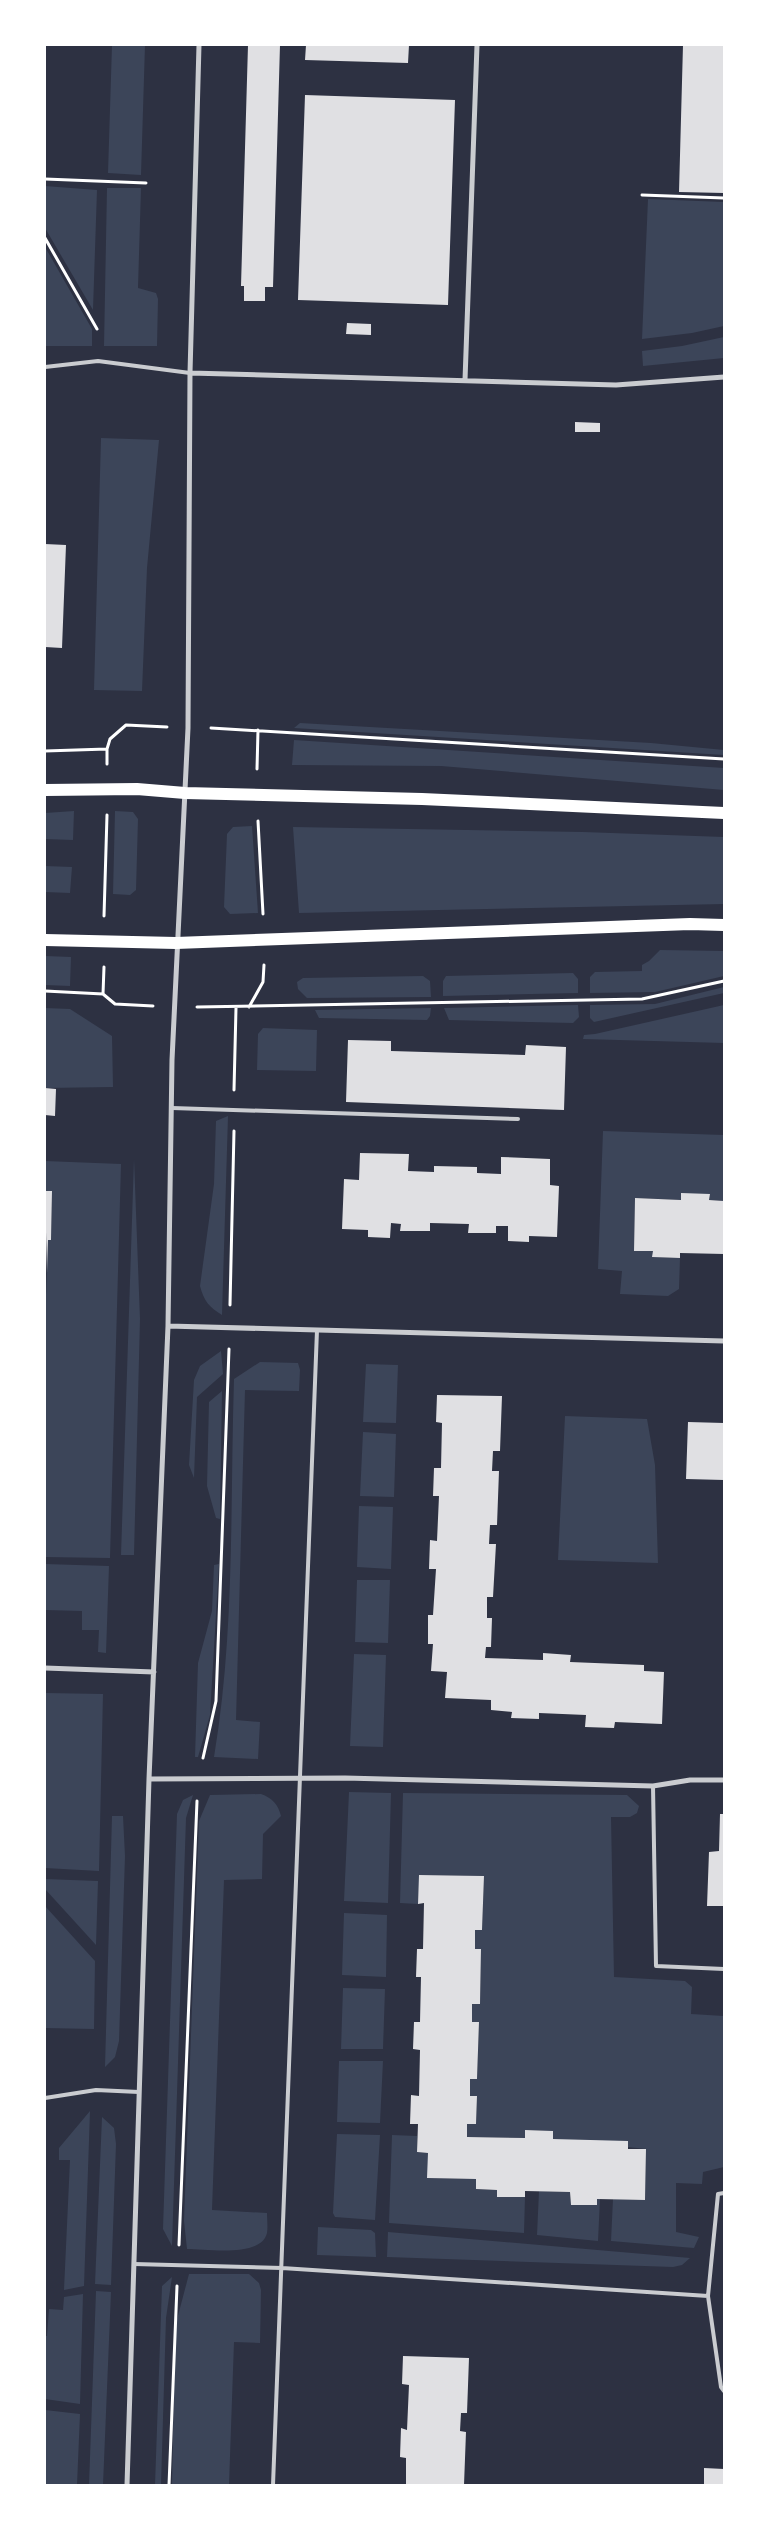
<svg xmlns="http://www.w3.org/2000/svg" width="769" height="2530" viewBox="0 0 769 2530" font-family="'PT Serif',serif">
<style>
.green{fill:#3c4559}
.building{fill:#e0e0e3}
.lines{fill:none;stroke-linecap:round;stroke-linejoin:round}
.path{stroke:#fff;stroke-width:3}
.service{stroke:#caccd0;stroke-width:4}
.minor{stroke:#caccd0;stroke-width:5}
.primary{stroke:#fff;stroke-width:12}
</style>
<rect width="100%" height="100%" fill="#2d3142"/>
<path class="green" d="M 112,45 L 145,45 L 141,175 L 108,173 Z
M 45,186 L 97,190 L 93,310 L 45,228 Z
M 107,188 L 141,188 L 138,288 L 156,293 L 158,299 L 157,346 L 104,346 Z
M 648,199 L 724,202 L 724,326 L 692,333 L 642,339 Z
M 45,247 L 92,329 L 92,346 L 45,346 Z
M 724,337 L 724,358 L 643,366 L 642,351 L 682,346 Z
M 101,438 L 159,440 L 147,568 L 142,691 L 94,690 Z
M 300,723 L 651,743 L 724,750 L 724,755 L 294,728 Z
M 294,740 L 724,768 L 724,790 L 441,766 L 292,765 Z
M 74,811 L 73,840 L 45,839 L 45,813 Z
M 115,811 L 133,812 L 138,819 L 136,890 L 130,895 L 113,894 Z
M 252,826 L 258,913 L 230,914 L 224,907 L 227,834 L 233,827 Z
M 293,827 L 583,832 L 724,837 L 724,904 L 299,913 Z
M 45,866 L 72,867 L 70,893 L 45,892 Z
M 660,950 L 724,951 L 724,976 L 655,992 L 590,993 L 590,977 L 595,972 L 642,971 L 642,965 L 649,961 Z
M 45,956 L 71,957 L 70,986 L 45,985 Z
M 573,973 L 578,979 L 578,993 L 443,996 L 443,981 L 446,976 Z
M 423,976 L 430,981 L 431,997 L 307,998 L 298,989 L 297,982 L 303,978 Z
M 724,987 L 724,993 L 594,1022 L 590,1018 L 590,1005 L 655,1004 Z
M 578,1005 L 579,1017 L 573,1023 L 449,1020 L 444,1008 Z
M 724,1005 L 724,1043 L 583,1039 L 584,1035 L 595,1034 Z
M 45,1008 L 70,1009 L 112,1036 L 113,1087 L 45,1088 Z
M 431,1008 L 430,1016 L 427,1020 L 319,1018 L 315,1010 Z
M 263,1028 L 317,1030 L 316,1071 L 257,1070 L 258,1034 Z
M 228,1116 L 222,1315 C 209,1307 204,1301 200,1286 L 214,1184 L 216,1121 Z
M 603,1131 L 724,1135 L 724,1201 L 709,1200 L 710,1194 L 681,1200 L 635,1198 L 634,1250 L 653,1251 L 653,1257 L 680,1258 L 679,1289 L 668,1296 L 620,1294 L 622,1271 L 598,1269 Z
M 134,1159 L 140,1319 L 134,1555 L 121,1555 Z
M 45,1161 L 121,1164 L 110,1558 L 45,1557 L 45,1322 L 48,1240 L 51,1240 L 52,1192 L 45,1191 Z
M 221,1351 L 223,1374 L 197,1397 L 194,1478 L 189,1465 L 194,1380 L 200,1366 Z
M 260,1362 L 298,1363 L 300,1370 L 299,1391 L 245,1390 L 236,1720 L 260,1722 L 258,1759 L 214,1757 C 235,1633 230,1505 234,1379 Z
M 366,1364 L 398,1365 L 396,1423 L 363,1422 Z
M 222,1391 L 220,1519 L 216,1518 L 207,1486 L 209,1402 Z
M 565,1416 L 647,1419 L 655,1465 L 658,1563 L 558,1560 Z
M 363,1432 L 396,1434 L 394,1497 L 360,1496 Z
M 359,1506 L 393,1507 L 391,1569 L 357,1567 Z
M 45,1564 L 109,1566 L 106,1653 L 98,1652 L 99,1630 L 82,1630 L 82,1611 L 45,1610 Z
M 219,1564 L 210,1715 L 198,1757 L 195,1757 L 198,1663 L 212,1611 L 214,1565 Z
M 357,1580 L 390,1580 L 388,1643 L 355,1642 Z
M 354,1654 L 386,1655 L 383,1747 L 350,1746 Z
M 45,1693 L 103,1694 L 99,1871 L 45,1868 Z
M 349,1792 L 391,1793 L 388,1903 L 344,1901 Z
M 403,1793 L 627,1795 L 639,1806 L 637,1813 L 630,1817 L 611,1817 L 614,1977 L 685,1981 L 692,1987 L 691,2014 L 724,2016 L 724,2167 L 703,2172 L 702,2184 L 676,2183 L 676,2232 L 699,2237 L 694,2248 L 611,2241 L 613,2199 L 645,2200 L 646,2149 L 553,2139 L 552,2131 L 525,2130 L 525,2138 L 467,2137 L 467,2124 L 476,2124 L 477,2097 L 470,2096 L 470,2079 L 477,2079 L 479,2022 L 472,2022 L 472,2004 L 480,2004 L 481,1949 L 475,1949 L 475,1930 L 482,1930 L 484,1876 L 420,1875 L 418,1904 L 400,1903 Z
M 261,1794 C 272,1798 278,1804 281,1816 L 263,1834 L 262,1879 L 224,1880 L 212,2210 L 267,2213 C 267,2219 268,2227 267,2233 C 261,2258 207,2249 187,2249 L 184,2221 L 199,1821 L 210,1795 Z
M 193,1795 L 186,1818 L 172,2246 L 163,2229 L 177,1814 L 183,1800 Z
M 112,1816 L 123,1816 L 125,1856 L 119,2041 L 115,2057 L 105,2067 Z
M 45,1879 L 98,1881 L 96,1945 L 45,1889 Z
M 45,1906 L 95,1961 L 94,2029 L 45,2028 Z
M 344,1913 L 387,1915 L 386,1977 L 342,1975 Z
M 343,1988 L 385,1989 L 383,2049 L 341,2049 Z
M 339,2061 L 383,2061 L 380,2123 L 337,2122 Z
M 90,2111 L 84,2286 L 64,2290 L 70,2160 L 59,2160 L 59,2148 Z
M 102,2117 L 114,2128 L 116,2144 L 111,2285 L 95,2284 Z
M 337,2134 L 380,2135 L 375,2220 L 335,2217 L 333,2213 Z
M 392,2135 L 417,2136 L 417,2152 L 428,2153 L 428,2178 L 476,2179 L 476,2189 L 497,2190 L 497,2197 L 525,2197 L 524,2233 L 389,2223 Z
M 539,2191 L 570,2192 L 571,2205 L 597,2205 L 597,2199 L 600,2199 L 598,2241 L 537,2235 Z
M 318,2227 L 371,2230 L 375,2233 L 376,2257 L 317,2255 Z
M 388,2232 L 690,2258 L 682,2265 L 673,2267 L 387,2257 Z
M 189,2274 L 249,2274 L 259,2283 L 261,2290 L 260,2343 L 234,2342 L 229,2485 L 172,2485 L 175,2327 Z
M 172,2277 L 166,2318 L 161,2485 L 155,2485 L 162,2286 Z
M 96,2291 L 111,2292 L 103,2485 L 89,2485 Z
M 83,2294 L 80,2404 L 45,2399 L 45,2336 L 47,2336 L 49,2309 L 63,2310 L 64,2297 Z
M 45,2410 L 80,2414 L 77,2485 L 45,2485 Z"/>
<path class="building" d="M 248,45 L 280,45 L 273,287 L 265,287 L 265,301 L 244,301 L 244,286 L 241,286 Z
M 306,45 L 409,45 L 408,63 L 305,60 Z
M 683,45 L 724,45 L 724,193 L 679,192 Z
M 305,95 L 455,100 L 448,305 L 298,300 Z
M 347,323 L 371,324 L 371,335 L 346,334 Z
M 575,422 L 600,423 L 600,432 L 575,432 Z
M 45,544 L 66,545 L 62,648 L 45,647 Z
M 348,1040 L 391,1041 L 391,1051 L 525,1055 L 526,1045 L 566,1047 L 564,1110 L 346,1102 Z
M 45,1088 L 56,1089 L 55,1116 L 45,1115 Z
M 360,1153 L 409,1154 L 408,1171 L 434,1172 L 434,1166 L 477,1167 L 477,1173 L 501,1174 L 501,1157 L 550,1159 L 550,1185 L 559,1186 L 557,1237 L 529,1236 L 529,1242 L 508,1241 L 508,1226 L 496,1226 L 496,1233 L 468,1233 L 469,1224 L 430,1223 L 430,1231 L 400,1231 L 401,1224 L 391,1223 L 390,1238 L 368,1237 L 368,1230 L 342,1229 L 344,1179 L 359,1180 Z
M 45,1191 L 52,1191 L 51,1240 L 48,1240 L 47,1273 Z
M 681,1193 L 710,1194 L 709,1200 L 724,1201 L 724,1254 L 680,1253 L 680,1258 L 652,1257 L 653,1251 L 634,1251 L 635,1198 L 681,1200 Z
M 437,1395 L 502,1396 L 500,1451 L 493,1451 L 492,1471 L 499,1471 L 497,1525 L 490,1525 L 489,1544 L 496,1544 L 493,1597 L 487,1597 L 487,1618 L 492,1618 L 491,1647 L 486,1647 L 485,1658 L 543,1660 L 543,1653 L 571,1655 L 570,1662 L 644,1665 L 644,1671 L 664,1672 L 662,1724 L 615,1722 L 614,1728 L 585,1727 L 586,1715 L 539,1713 L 539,1719 L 511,1718 L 512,1712 L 491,1710 L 491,1700 L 445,1698 L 447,1672 L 431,1671 L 433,1644 L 428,1644 L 428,1615 L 433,1615 L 436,1569 L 429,1569 L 430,1540 L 437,1541 L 439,1496 L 433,1496 L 434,1468 L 441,1468 L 442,1423 L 436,1422 Z
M 688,1422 L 724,1423 L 724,1480 L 686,1479 Z
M 720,1814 L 724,1814 L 724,1906 L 707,1906 L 709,1852 L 719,1851 Z
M 419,1875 L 484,1876 L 482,1930 L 475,1930 L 475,1949 L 481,1949 L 480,2004 L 472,2004 L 472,2022 L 479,2022 L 477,2079 L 470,2079 L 470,2096 L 477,2096 L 476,2124 L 467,2124 L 467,2137 L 525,2138 L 525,2130 L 553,2131 L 553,2139 L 628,2141 L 628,2149 L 646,2149 L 645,2200 L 597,2199 L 597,2205 L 571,2205 L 570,2192 L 525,2191 L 525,2197 L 497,2197 L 497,2190 L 476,2189 L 476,2179 L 427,2178 L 428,2153 L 417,2152 L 418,2124 L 410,2124 L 411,2095 L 419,2096 L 420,2050 L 413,2049 L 414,2022 L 420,2022 L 421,1977 L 416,1977 L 417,1949 L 423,1949 L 424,1903 L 418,1904 Z
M 403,2356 L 469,2358 L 467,2413 L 461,2413 L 460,2431 L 466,2432 L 464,2485 L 406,2485 L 406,2458 L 400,2457 L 401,2428 L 407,2430 L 409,2385 L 402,2384 Z
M 704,2468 L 724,2469 L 724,2485 L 704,2485 Z"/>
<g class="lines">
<path class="path" d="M 45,179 L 146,183
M 642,195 L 724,198
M 45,238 L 97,329
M 211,728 L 724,759
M 107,749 L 107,764
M 45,751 L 107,749 L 110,739 L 126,725 L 167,727
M 257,769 L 258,730
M 258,821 L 263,914
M 104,916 L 107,815
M 45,991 L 103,994 L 115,1004 L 153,1006
M 103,994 L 104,967
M 197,1007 L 642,999 L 724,981
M 249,1007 L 263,982 L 264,965
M 234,1090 L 236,1008
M 230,1305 L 234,1131
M 203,1758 L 216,1701 L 229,1349
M 179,2245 L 197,1801
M 169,2485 L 177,2286"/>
<path class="service" d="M 45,367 L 98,361 L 190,373
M 172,1108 L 518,1119
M 653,1786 L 656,1966 L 724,1969
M 45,2098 L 96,2090 L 139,2092
M 724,2193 L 718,2194 L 708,2296 L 721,2387 L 724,2391
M 134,2264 L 282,2268 L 708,2296
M 273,2485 L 317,1330"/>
<path class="minor" d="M 190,373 L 616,385 L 724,377
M 465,380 L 477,45
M 168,1326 L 724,1341
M 45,1668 L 154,1672
M 149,1779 L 345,1778 L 653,1786 L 690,1780 L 724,1780
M 127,2485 L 149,1779 L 168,1326 L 172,1060 L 188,728 L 190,373 L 199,45"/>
<path class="primary" d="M 45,790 L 137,789 L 185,793 L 422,799 L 724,813
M 45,940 L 176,943 L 690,924 L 724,925"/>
</g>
<rect width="769" height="2530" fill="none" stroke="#ffffff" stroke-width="92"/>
</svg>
